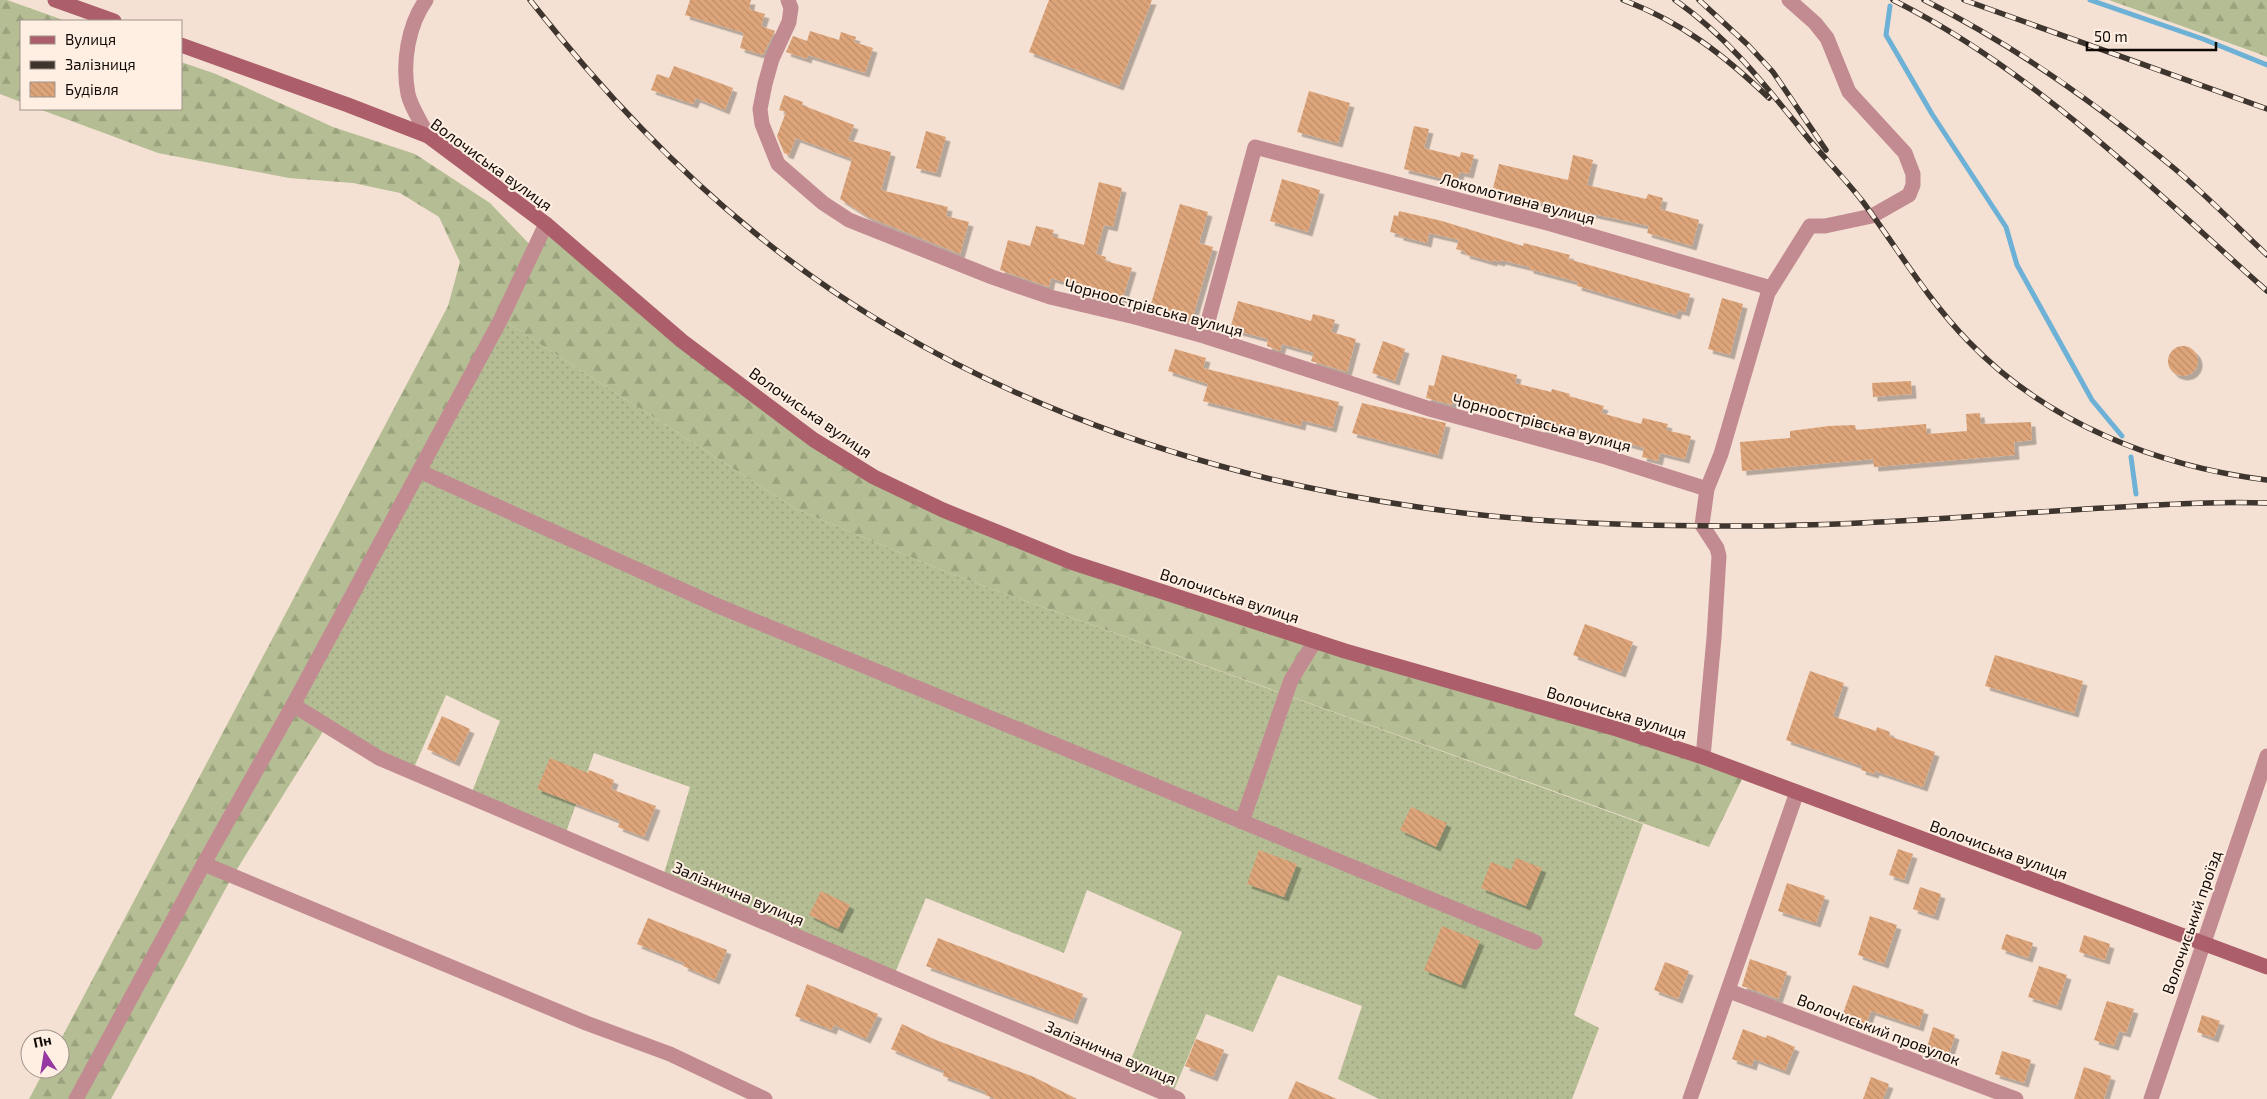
<svg xmlns="http://www.w3.org/2000/svg" width="2267" height="1099" viewBox="0 0 2267 1099" font-family="'Exo 2',sans-serif">
<style>
.forest{fill:url(#forest-firs)}
.garden{fill:url(#garden-dots)}
.lines{fill:none;stroke-linecap:round;stroke-linejoin:round}
.stream{stroke:#6db1d7;stroke-width:5}
.building{fill:url(#building-back-hatch);filter:url(#shadow)}
.street{stroke:#c28b92;stroke-width:15}
.secondary{stroke:#ac5e6a;stroke-width:15}
.rail-casing{stroke:#3e352f;stroke-width:5.5}
.rail{stroke:#ffefe3;stroke-width:4;stroke-dasharray:11;stroke-linecap:butt}
.labels{text-anchor:middle;dominant-baseline:central;stroke-width:4;stroke-linejoin:round;paint-order:stroke}
.street-label{font-size:16px;fill:#100a06;stroke:#ffefe3}
</style>
<defs>
<pattern id="forest-firs" width="22" height="20" patternUnits="userSpaceOnUse" patternTransform="scale(1.25)"><rect width="22" height="20" fill="#b4bd93"/><path d="M5 1l3.5 6h-7zM16 11l3.5 6h-7z" fill="#9aa17d"/></pattern>
<pattern id="garden-dots" width="8" height="8" patternUnits="userSpaceOnUse" patternTransform="scale(1.25)"><rect width="8" height="8" fill="#b4bd93"/><path d="M2 2h.1M6 6h.1" fill="none" stroke="#9aa17d" stroke-width="1.8" stroke-linecap="round"/></pattern>
<pattern id="building-back-hatch" width="6" height="6" patternUnits="userSpaceOnUse" patternTransform="scale(1.25)"><rect width="6" height="6" fill="#dea57a"/><path d="M-1 5l2 2M0 0l6 6M5-1l2 2" fill="none" stroke="#bd8d68"/></pattern>
<filter id="shadow"><feDropShadow dx="4.5" dy="4.5" stdDeviation="0" flood-color="#0004"/></filter>
</defs>
<rect width="100%" height="100%" fill="#f5e1d3"/>
<path class="forest" d="M 0,0 L 7,0 L 66,21 L 21,21 L 21,102 L 0,94 Z
M 2109,0 L 2267,0 L 2267,57 L 2257,53 Z
M 181,62 L 216,74 L 333,127 L 415,154 L 490,203 L 534,249 L 546,224 L 682,341 L 874,477 L 1071,562 L 1746,771 L 1709,847 L 951,574 L 796,509 L 501,319 L 327,725 L 232,877 L 111,1099 L 29,1099 L 45,1069 L 60,1069 L 60,1041 L 448,306 L 460,262 L 439,217 L 400,193 L 353,183 L 289,178 L 158,153 L 39,109 L 181,109 Z"/>
<path class="garden" d="M 501,319 L 796,509 L 951,574 L 1643,824 L 1574,1015 L 1599,1028 L 1572,1099 L 1379,1099 L 1338,1079 L 1362,1006 L 1278,975 L 1253,1032 L 1206,1014 L 1171,1097 L 1124,1077 L 1182,932 L 1087,890 L 1064,953 L 926,898 L 893,978 L 662,880 L 690,787 L 594,753 L 564,838 L 470,797 L 500,721 L 446,695 L 412,772 L 293,705 Z"/>
<g class="lines">
<path class="stream" d="M 2090,0 L 2203,39 L 2267,65
M 1890,6 L 1886,35 L 1932,114 L 2006,227 L 2017,265 L 2092,400 L 2122,436
M 2131,457 L 2136,494"/>
</g>
<path class="building" d="M 690,0 L 751,0 L 749,9 L 765,14 L 761,26 L 775,31 L 763,55 L 740,48 L 744,33 L 685,15 Z
M 1049,0 L 1152,0 L 1119,86 L 1029,52 Z
M 810,31 L 839,40 L 841,32 L 856,37 L 854,42 L 873,48 L 865,73 L 808,55 L 807,59 L 786,52 L 793,36 L 807,41 Z
M 674,66 L 733,88 L 725,110 L 696,98 L 693,104 L 651,90 L 657,74 L 669,78 Z
M 1309,91 L 1350,103 L 1338,143 L 1297,132 Z
M 784,95 L 803,102 L 802,105 L 854,125 L 848,140 L 891,152 L 881,190 L 948,207 L 946,216 L 969,222 L 960,254 L 868,217 L 840,199 L 852,159 L 796,138 L 789,155 L 784,153 L 777,136 L 786,112 L 779,110 Z
M 1414,126 L 1429,129 L 1424,148 L 1460,157 L 1461,152 L 1474,155 L 1469,174 L 1460,172 L 1457,182 L 1404,169 Z
M 926,131 L 946,137 L 936,173 L 916,168 Z
M 1573,155 L 1593,160 L 1587,185 L 1646,199 L 1648,194 L 1663,198 L 1660,209 L 1699,220 L 1692,246 L 1647,233 L 1649,226 L 1492,192 L 1499,164 L 1568,180 Z
M 1282,179 L 1320,190 L 1308,232 L 1270,221 Z
M 1099,182 L 1122,188 L 1113,227 L 1104,225 L 1096,254 L 1106,257 L 1105,261 L 1132,268 L 1121,304 L 1076,293 L 1078,286 L 1051,278 L 1049,287 L 1000,270 L 1008,240 L 1030,246 L 1036,226 L 1054,230 L 1052,236 L 1084,245 Z
M 1180,204 L 1208,212 L 1199,243 L 1213,247 L 1191,323 L 1164,315 L 1166,308 L 1151,304 Z
M 1399,211 L 1442,221 L 1523,246 L 1524,243 L 1570,255 L 1568,259 L 1690,294 L 1685,312 L 1678,310 L 1676,315 L 1577,286 L 1578,282 L 1529,269 L 1529,267 L 1501,260 L 1500,262 L 1493,260 L 1493,262 L 1465,254 L 1466,252 L 1456,249 L 1459,240 L 1429,233 L 1427,243 L 1399,236 L 1399,234 L 1390,232 L 1394,215 L 1398,216 Z
M 1722,298 L 1743,304 L 1730,355 L 1708,349 Z
M 1238,301 L 1311,321 L 1313,314 L 1335,320 L 1331,332 L 1356,339 L 1347,372 L 1311,361 L 1314,353 L 1282,344 L 1280,351 L 1267,346 L 1268,339 L 1230,329 Z
M 1383,341 L 1405,349 L 1395,381 L 1372,373 Z
M2168 361a15 15 0 1 1 30 0a15 15 0 1 1-30 0Z
M 1175,349 L 1206,358 L 1203,368 L 1339,402 L 1332,428 L 1302,420 L 1301,426 L 1203,401 L 1208,384 L 1168,371 Z
M 1442,355 L 1517,375 L 1515,383 L 1551,392 L 1552,389 L 1570,394 L 1569,396 L 1604,406 L 1601,413 L 1641,424 L 1643,418 L 1668,424 L 1666,430 L 1691,436 L 1685,459 L 1660,453 L 1658,461 L 1642,457 L 1644,448 L 1555,424 L 1553,433 L 1540,429 L 1543,419 L 1454,397 L 1452,405 L 1426,398 L 1429,385 L 1434,386 Z
M 1911,381 L 1912,394 L 1873,397 L 1872,383 Z
M 1362,403 L 1446,423 L 1438,455 L 1352,433 Z
M 1980,413 L 1981,424 L 2031,422 L 2032,440 L 2014,442 L 2015,455 L 1874,467 L 1873,459 L 1742,471 L 1740,442 L 1790,438 L 1790,431 L 1829,426 L 1855,425 L 1856,430 L 1926,424 L 1927,434 L 1967,431 L 1966,414 Z
M 1585,624 L 1633,642 L 1621,673 L 1573,655 Z
M 1995,655 L 2083,681 L 2074,713 L 1985,686 Z
M 1810,671 L 1844,683 L 1833,716 L 1876,731 L 1877,727 L 1890,732 L 1889,736 L 1935,752 L 1923,787 L 1875,771 L 1874,774 L 1861,770 L 1862,766 L 1786,740 Z
M 442,716 L 470,729 L 455,762 L 427,749 Z
M 550,758 L 588,773 L 589,770 L 614,780 L 611,789 L 656,806 L 644,837 L 618,827 L 620,821 L 537,789 Z
M 1411,807 L 1447,823 L 1436,847 L 1400,830 Z
M 1898,849 L 1913,854 L 1904,880 L 1889,875 Z
M 1259,850 L 1297,864 L 1284,897 L 1247,884 Z
M 1516,858 L 1542,868 L 1526,906 L 1481,888 L 1491,862 L 1511,870 Z
M 1787,883 L 1825,896 L 1816,923 L 1778,911 Z
M 1920,887 L 1941,894 L 1934,916 L 1913,909 Z
M 821,891 L 850,905 L 838,929 L 809,915 Z
M 1870,916 L 1897,925 L 1884,964 L 1858,955 Z
M 648,918 L 727,950 L 715,980 L 683,966 L 684,963 L 637,944 Z
M 1442,926 L 1480,941 L 1461,985 L 1424,970 Z
M 2006,934 L 2033,943 L 2028,958 L 2001,949 Z
M 2084,935 L 2110,944 L 2105,960 L 2079,952 Z
M 938,938 L 1083,994 L 1073,1020 L 926,966 Z
M 1750,959 L 1787,972 L 1778,999 L 1742,986 Z
M 1665,962 L 1689,971 L 1678,999 L 1654,990 Z
M 2039,966 L 2067,975 L 2057,1006 L 2028,997 Z
M 807,984 L 878,1014 L 866,1039 L 834,1025 L 832,1030 L 795,1016 Z
M 1853,985 L 1924,1010 L 1919,1027 L 1871,1011 L 1865,1027 L 1841,1019 Z
M 2107,1001 L 2134,1009 L 2126,1033 L 2119,1031 L 2114,1046 L 2094,1040 Z
M 2202,1015 L 2220,1021 L 2214,1038 L 2197,1032 Z
M 902,1024 L 936,1040 L 1034,1077 L 1077,1099 L 996,1099 L 985,1095 L 986,1092 L 943,1076 L 944,1071 L 891,1049 Z
M 1933,1027 L 1955,1035 L 1947,1061 L 1925,1054 Z
M 1743,1029 L 1766,1038 L 1767,1035 L 1795,1047 L 1785,1071 L 1754,1059 L 1752,1066 L 1732,1059 Z
M 1196,1039 L 1224,1050 L 1213,1077 L 1185,1066 Z
M 2002,1051 L 2031,1060 L 2024,1083 L 1995,1074 Z
M 2084,1067 L 2111,1076 L 2104,1099 L 2074,1099 Z
M 1871,1077 L 1889,1084 L 1883,1099 L 1863,1099 Z
M 1296,1081 L 1337,1099 L 1288,1099 Z"/>
<g class="lines">
<path class="street" d="M 426,0 C 408,25 402,63 408,94 C 411,108 422,123 428,136
M 788,0 L 791,8 L 789,22 L 772,59 L 765,84 L 760,109 L 762,124 L 778,164 L 823,203 L 849,220 L 992,277 L 1050,297 L 1135,317 L 1204,336 L 1433,410 L 1606,457 L 1707,489
M 1204,336 L 1255,147 L 1551,224 L 1771,288
M 419,471 L 716,605 L 1535,942
M 293,705 L 379,758 L 1178,1099
M 1703,757 L 1714,638 L 1719,556 L 1717,548 L 1702,525 L 1707,489 L 1721,454 L 1768,293 L 1810,226 L 1825,226 L 1872,216 L 1909,195 L 1913,185 L 1913,174 L 1905,153 L 1849,92 L 1827,38 L 1815,23 L 1789,0
M 1242,822 L 1291,680 L 1315,641
M 204,864 L 586,1023 L 670,1054 L 765,1099
M 1729,991 L 2016,1099
M 76,1099 L 203,865 L 293,705 L 501,319 L 546,224
M 1690,1099 L 1797,792
M 2151,1099 L 2267,756"/>
<path class="secondary" d="M 55,0 L 114,21
M 181,45 L 348,105 L 428,136 L 546,224 L 682,341 L 814,440 L 874,477 L 943,510 L 1071,562 L 1345,651 L 1617,729 L 1703,757 L 2267,967"/>
<defs>
<path id="rail" d="M 530,0 C 597,85 671,165 755,233 C 940,385 1184,474 1418,507 C 1525,523 1634,526 1742,526 C 1857,526 1971,516 2086,509 C 2146,506 2206,501 2267,503
M 1623,0 C 1682,22 1724,55 1769,98
M 1675,0 C 1725,35 1761,80 1799,127 C 1819,153 1843,176 1863,202 C 1898,249 1927,299 1968,341 C 2047,423 2156,466 2267,480
M 1699,0 L 1748,45 L 1773,72 L 1826,150
M 1893,0 C 2035,71 2150,187 2267,291
M 1924,0 C 2016,46 2097,104 2175,169 C 2207,196 2237,227 2267,255
M 1964,0 L 2267,109"/>
</defs>
<use href="#rail" class="rail-casing"/>
<use href="#rail" class="rail"/>
</g>
<g class="labels">
<g class="street-label">
<text transform="translate(492 164) rotate(36)">Волочиська вулиця</text>
<text transform="translate(1518 198) rotate(15)">Локомотивна вулиця</text>
<text transform="translate(1154 307) rotate(15)">Чорноострівська вулиця</text>
<text transform="translate(811 412) rotate(35)">Волочиська вулиця</text>
<text transform="translate(1542 422) rotate(15)">Чорноострівська вулиця</text>
<text transform="translate(1230 595) rotate(18)">Волочиська вулиця</text>
<text transform="translate(1617 712) rotate(17)">Волочиська вулиця</text>
<text transform="translate(1999 849) rotate(20)">Волочиська вулиця</text>
<text transform="translate(739 893) rotate(23)">Залізнична вулиця</text>
<text transform="translate(2191 922) rotate(-71)">Волочиський проїзд</text>
<text transform="translate(1879 1029) rotate(21)">Волочиський провулок</text>
<text transform="translate(1111 1052) rotate(23)">Залізнична вулиця</text>
</g>
</g>
<rect x="20" y="20" width="162" height="90" fill="#ffefe3" stroke="#9f938b"/>
<rect x="30" y="36" width="25" height="8" fill="#ac5e6a" stroke="#9f938b"/>
<text x="65" y="45" font-size="15" fill="#100a06">Вулиця</text>
<rect x="30" y="61" width="25" height="8" fill="#3e352f" stroke="#9f938b"/>
<text x="65" y="70" font-size="15" fill="#100a06">Залізниця</text>
<rect x="30" y="82" width="25" height="15" fill="url(#building-back-hatch)" stroke="#9f938b"/>
<text x="65" y="95" font-size="15" fill="#100a06">Будівля</text>
<g transform="translate(45 1054) rotate(348)"><circle r="24" fill="#ffefe3" stroke="#9f938b"/>
<path d="M0-4L9 19L0 12L-9 19Z" fill="#9638a2"/>
<text y="-8" font-size="14" font-weight="bold" text-anchor="middle" fill="#100a06">Пн</text>
</g>
<path d="M2087 42v8h129v-8" fill="none" stroke="#100a06" stroke-width="2.5"/>
<text x="2094" y="42" font-size="15" fill="#100a06" stroke="#ffefe3" stroke-width="4" paint-order="stroke">50 m</text>
</svg>
